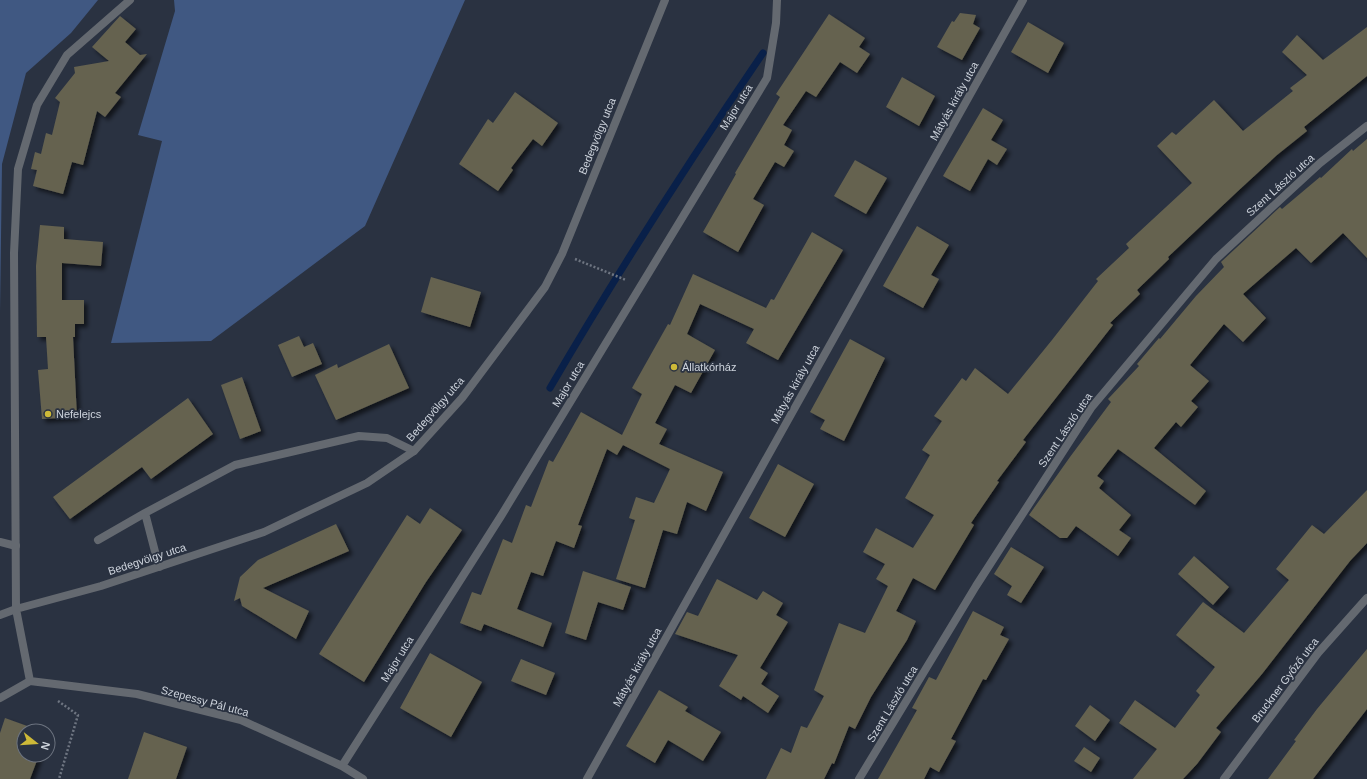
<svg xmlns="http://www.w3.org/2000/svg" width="1367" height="779" viewBox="0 0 1367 779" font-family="Helvetica,sans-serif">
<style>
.green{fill:#405882}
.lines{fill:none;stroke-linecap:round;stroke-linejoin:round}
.stream{stroke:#092049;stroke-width:7}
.building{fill:#656250;filter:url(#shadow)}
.path{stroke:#6e7581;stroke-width:2.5;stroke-dasharray:2 2;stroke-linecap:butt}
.lane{stroke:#646970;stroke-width:8}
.street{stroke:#646970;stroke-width:8}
.poi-dot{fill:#cdb938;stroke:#2a3241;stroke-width:1.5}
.labels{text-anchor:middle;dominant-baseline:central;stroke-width:3.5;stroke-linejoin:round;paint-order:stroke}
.street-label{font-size:11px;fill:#ced4dd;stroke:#2a3241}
.poi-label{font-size:11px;fill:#ced4dd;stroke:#2a3241;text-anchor:start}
</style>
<defs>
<filter id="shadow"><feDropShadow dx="3.5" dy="3.5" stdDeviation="2" flood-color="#0009"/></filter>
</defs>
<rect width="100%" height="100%" fill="#2a3241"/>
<path class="green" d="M 0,0 L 98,0 L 71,33 L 26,73 L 2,164 L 0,313 Z
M 174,0 L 465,0 L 365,226 L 211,341 L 111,343 L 162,141 L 138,135 L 175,11 Z"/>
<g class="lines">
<path class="stream" d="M 550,388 C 617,273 688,163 763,53"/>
</g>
<path class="building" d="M 960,13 L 976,15 L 973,24 L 980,28 L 962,60 L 937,47 L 952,21 L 954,22 Z
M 829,14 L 865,38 L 859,47 L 870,54 L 857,73 L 840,62 L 816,97 L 806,91 L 783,125 L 792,130 L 784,145 L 794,151 L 784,167 L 775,162 L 753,199 L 764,205 L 738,252 L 703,232 L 736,174 L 735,173 L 780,97 L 776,94 Z
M 120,16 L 136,29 L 125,42 L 140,55 L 147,54 L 115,93 L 121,97 L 105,117 L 97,111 L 83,165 L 72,162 L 63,194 L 33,186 L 37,170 L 31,169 L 35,152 L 41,154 L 46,133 L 52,135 L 60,102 L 55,98 L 75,73 L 74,67 L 109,61 L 92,47 Z
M 1028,22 L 1064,43 L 1048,73 L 1011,52 Z
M 1367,27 L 1367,76 L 1304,127 L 1307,131 L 1277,155 L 1238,191 L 1168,257 L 1169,259 L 1137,290 L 1140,294 L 1110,323 L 1113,325 L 1023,440 L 1026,442 L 997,481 L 999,482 L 971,523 L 974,525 L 935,590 L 913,578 L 896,611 L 916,621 L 907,640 L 871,697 L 855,729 L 849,726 L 834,764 L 832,763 L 824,779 L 766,779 L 781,748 L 791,753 L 801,726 L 807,728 L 824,696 L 814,690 L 839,623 L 865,633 L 888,586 L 876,579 L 885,564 L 863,552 L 876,528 L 913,548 L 934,515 L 905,498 L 930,455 L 922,450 L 942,421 L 934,416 L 962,378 L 966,381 L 975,368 L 1008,394 L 1052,340 L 1098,281 L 1096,279 L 1129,248 L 1126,244 L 1192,183 L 1157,146 L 1172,132 L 1176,135 L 1214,100 L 1243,131 L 1293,91 L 1290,88 L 1307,75 L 1282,52 L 1297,35 L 1323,60 Z
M 902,77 L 935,96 L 919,126 L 886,107 Z
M 515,92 L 558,123 L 542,146 L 533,139 L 511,168 L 513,170 L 498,191 L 459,164 L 488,119 L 493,123 Z
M 983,108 L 1003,120 L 991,140 L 1007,149 L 997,165 L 988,159 L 970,191 L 943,176 Z
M 1367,139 L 1367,258 L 1343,233 L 1311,263 L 1296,248 L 1243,294 L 1266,318 L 1243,342 L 1224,324 L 1190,365 L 1209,381 L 1191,401 L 1198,407 L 1181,427 L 1176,422 L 1154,448 L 1206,491 L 1195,505 L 1118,449 L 1097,476 L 1104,481 L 1099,488 L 1131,515 L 1119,530 L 1131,538 L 1118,556 L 1076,526 L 1067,538 L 1060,538 L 1029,515 L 1070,457 L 1111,402 L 1108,399 L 1139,366 L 1137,364 L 1159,338 L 1160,339 L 1196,296 L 1224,267 L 1221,262 L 1280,207 L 1282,209 L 1320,177 L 1321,178 L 1352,149 L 1353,151 Z
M 855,160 L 887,178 L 866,214 L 834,196 Z
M 40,225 L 64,227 L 64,239 L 103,242 L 101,266 L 62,263 L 62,300 L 84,300 L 84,324 L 75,324 L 75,337 L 73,337 L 77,417 L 42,419 L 38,370 L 48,369 L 46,337 L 37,337 L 36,266 Z
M 917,226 L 949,245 L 931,275 L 939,279 L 923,308 L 883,286 Z
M 812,232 L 843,250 L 778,360 L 746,343 L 754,329 L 700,304 L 687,334 L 715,350 L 691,393 L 675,385 L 655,423 L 667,429 L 659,444 L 723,472 L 706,511 L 687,502 L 677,534 L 663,530 L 645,588 L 616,579 L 635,520 L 629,518 L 636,497 L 654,503 L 670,469 L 623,445 L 617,455 L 607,449 L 578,525 L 582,526 L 574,548 L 556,541 L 543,576 L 531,572 L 517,609 L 552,623 L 543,647 L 484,624 L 481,631 L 460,623 L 472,592 L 481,595 L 503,539 L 512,543 L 526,505 L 531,507 L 549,460 L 553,462 L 581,412 L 622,435 L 642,394 L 632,388 L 668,324 L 670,325 L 693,274 L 766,308 L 771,299 L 774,300 Z
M 431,277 L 481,292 L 470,327 L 421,312 Z
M 299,336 L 304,347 L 313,343 L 322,364 L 292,377 L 278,345 Z
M 850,339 L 885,358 L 844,441 L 820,429 L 825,420 L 810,412 Z
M 389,344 L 409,388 L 336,420 L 315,375 L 337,364 L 338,368 Z
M 242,377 L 261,431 L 240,439 L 221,385 Z
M 188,398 L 213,434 L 151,479 L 142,467 L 70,519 L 53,497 Z
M 778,464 L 814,484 L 785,537 L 749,518 Z
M 1367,490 L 1367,543 L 1350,561 L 1262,674 L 1216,728 L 1221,732 L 1197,764 L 1183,779 L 1133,779 L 1157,749 L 1119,723 L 1135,700 L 1175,728 L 1200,695 L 1196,691 L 1215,667 L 1176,635 L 1203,602 L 1244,633 L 1289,580 L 1276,569 L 1312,525 L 1324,534 Z
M 430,508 L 462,530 L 426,582 L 364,682 L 319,654 L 407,515 L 420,524 Z
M 336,524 L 349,551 L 263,588 L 309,611 L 296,639 L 242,606 L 240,598 L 234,601 L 240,577 L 258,560 Z
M 1011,547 L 1044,567 L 1021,603 L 1007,595 L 1012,586 L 994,574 Z
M 1194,556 L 1229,587 L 1213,605 L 1178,574 Z
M 583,571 L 631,587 L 623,610 L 598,602 L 586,640 L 565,633 Z
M 717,579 L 757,600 L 763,591 L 783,603 L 776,615 L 788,622 L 760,668 L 768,673 L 761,684 L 779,696 L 768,713 L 743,696 L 741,700 L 719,686 L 738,655 L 675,634 L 687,612 L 698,616 Z
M 973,611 L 1004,627 L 1000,635 L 1009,639 L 986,680 L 983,679 L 951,739 L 956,741 L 939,772 L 930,767 L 924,779 L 878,779 L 917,710 L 912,708 L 929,677 L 936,680 Z
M 1367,649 L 1367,709 L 1313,779 L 1268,779 L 1296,741 L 1294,740 L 1317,709 Z
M 430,653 L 482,682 L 451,737 L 400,708 Z
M 521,659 L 555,673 L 546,695 L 511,681 Z
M 659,690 L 688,707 L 685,711 L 721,732 L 703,761 L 668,740 L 655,763 L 626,746 Z
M 1090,705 L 1110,720 L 1095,741 L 1075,726 Z
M 5,718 L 41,731 L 24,731 L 24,755 L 39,755 L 30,779 L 0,779 L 0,733 Z
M 144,732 L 187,747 L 176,779 L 128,779 Z
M 1084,747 L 1100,758 L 1091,772 L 1074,761 Z"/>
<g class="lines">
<path class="path" d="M 575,259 L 626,280
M 58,701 L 78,715 L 59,779"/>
<path class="lane" d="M 145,513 L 159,567
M 98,540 L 145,513 L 235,465 L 359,436 L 387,438 L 414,451
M 0,542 L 16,546"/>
<path class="street" d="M 0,615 L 16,609 L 101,586 L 264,532 L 367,483 L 414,451 L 462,398 L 545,287 L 562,254 L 665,0
M 30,681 L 16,609 L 14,253 L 18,169 L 37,105 L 67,55 L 130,0
M 30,681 L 137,694 L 241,720 L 342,766 L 363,779
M 0,698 L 30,681
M 342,766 L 501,516 L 767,78 L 776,23 L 777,0
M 587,779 L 1023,0
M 859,779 L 976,586 L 1091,408 L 1216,259 L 1320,163 L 1367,126
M 1224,779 L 1318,653 L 1367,598"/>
</g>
<g class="poi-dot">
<circle cx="674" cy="367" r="4"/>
<circle cx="48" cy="414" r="4"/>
</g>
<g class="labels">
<g class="street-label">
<text transform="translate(954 101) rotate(-61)">Mátyás király utca</text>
<text transform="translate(736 107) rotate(-58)">Major utca</text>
<text transform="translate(597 136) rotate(-68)">Bedegvölgy utca</text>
<text transform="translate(1280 185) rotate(-42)">Szent László utca</text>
<text transform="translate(568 384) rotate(-59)">Major utca</text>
<text transform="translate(795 384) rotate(-61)">Mátyás király utca</text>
<text transform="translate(435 409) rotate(-49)">Bedegvölgy utca</text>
<text transform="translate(1065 430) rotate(-56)">Szent László utca</text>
<text transform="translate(147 559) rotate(-18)">Bedegvölgy utca</text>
<text transform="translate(397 659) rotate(-58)">Major utca</text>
<text transform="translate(637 667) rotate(-61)">Mátyás király utca</text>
<text transform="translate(1285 680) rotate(-53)">Bruckner Győző utca</text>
<text transform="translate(205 701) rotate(15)">Szepessy Pál utca</text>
<text transform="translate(892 704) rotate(-59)">Szent László utca</text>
</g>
<g class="poi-label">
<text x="682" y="367">Állatkórház</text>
<text x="56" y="414">Nefelejcs</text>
</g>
</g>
<g transform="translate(36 743) rotate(107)"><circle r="19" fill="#2a3241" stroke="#6c737f"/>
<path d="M0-3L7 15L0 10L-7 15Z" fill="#cdb938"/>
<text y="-6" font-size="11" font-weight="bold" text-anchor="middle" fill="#ced4dd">N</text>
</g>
</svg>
